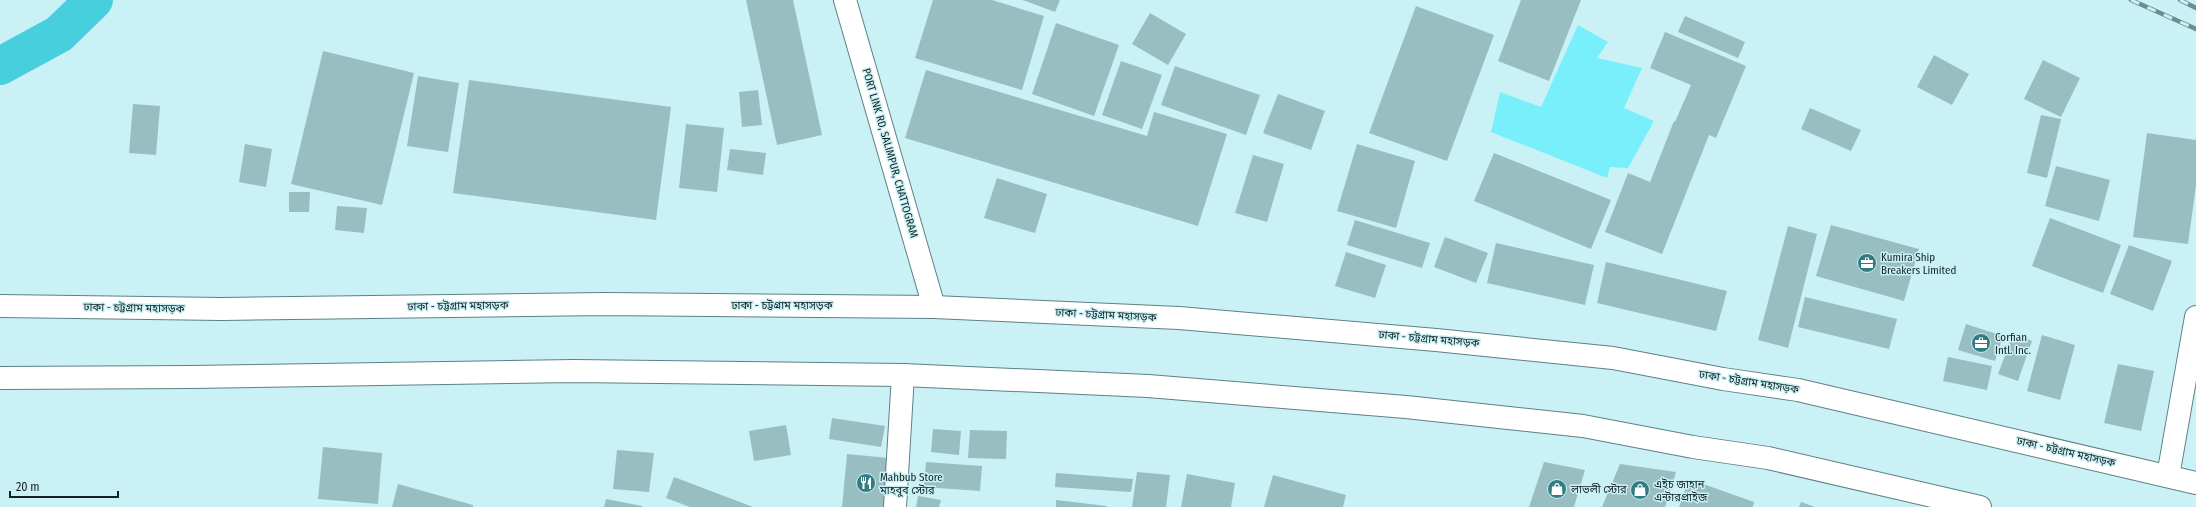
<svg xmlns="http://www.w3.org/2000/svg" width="2196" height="507" viewBox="0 0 2196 507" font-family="'Fira Sans Condensed','Noto Sans Bengali',sans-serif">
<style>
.green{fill:#79effc}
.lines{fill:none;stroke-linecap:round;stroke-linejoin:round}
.canal{stroke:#48cfdd;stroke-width:38}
.building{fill:#99bec2}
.minor-casing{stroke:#5d8185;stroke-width:24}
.trunk-casing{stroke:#5d8185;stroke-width:24}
.minor{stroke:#fff;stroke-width:22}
.trunk{stroke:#fff;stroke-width:22}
.rail-casing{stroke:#708c8f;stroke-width:4.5}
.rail{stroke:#caf1f5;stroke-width:3;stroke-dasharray:9;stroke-linecap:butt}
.labels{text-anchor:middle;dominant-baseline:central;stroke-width:3;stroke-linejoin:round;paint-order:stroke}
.street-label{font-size:11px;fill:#132224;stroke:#caf1f5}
.poi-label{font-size:11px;fill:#132224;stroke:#caf1f5;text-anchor:start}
</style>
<rect width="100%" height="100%" fill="#caf1f5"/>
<path class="green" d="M 1578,25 L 1608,42 L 1597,58 L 1642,68 L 1624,108 L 1654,121 L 1628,168 L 1610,167 L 1607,178 L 1491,132 L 1500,92 L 1541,107 Z"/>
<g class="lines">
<path class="canal" d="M 0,66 L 59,34 L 94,0"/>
</g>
<path class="building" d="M 746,0 L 793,0 L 822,135 L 777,145 Z
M 933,0 L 992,0 L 1044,16 L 1022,90 L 915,58 Z
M 1023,0 L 1060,0 L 1055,12 Z
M 1521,0 L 1581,0 L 1549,81 L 1498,61 Z
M 1416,6 L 1494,35 L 1447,161 L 1369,133 Z
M 1150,13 L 1186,34 L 1168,65 L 1132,44 Z
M 1685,16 L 1745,42 L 1738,58 L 1678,32 Z
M 1056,23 L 1119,45 L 1094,116 L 1032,94 Z
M 1665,32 L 1746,66 L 1716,138 L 1709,135 L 1662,254 L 1605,232 L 1628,173 L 1650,182 L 1674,121 L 1675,122 L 1691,85 L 1650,68 Z
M 323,51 L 414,73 L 382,205 L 291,184 Z
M 1934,55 L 1969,74 L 1952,105 L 1917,87 Z
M 2043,60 L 2080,78 L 2061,117 L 2024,99 Z
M 1121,61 L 1162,75 L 1142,129 L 1102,115 Z
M 1175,66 L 1260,95 L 1246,135 L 1161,105 Z
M 926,70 L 1147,136 L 1154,112 L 1227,134 L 1198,226 L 905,138 Z
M 418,76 L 459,83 L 448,152 L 407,146 Z
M 469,80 L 671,107 L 656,220 L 453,193 Z
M 758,90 L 762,125 L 742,127 L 739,92 Z
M 1278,94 L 1325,111 L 1311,150 L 1263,133 Z
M 133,104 L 160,106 L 156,155 L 129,153 Z
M 1810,108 L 1861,130 L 1851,151 L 1801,129 Z
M 2041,115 L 2061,119 L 2047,178 L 2027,173 Z
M 686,124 L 724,128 L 717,192 L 679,188 Z
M 2147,133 L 2196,140 L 2196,185 L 2188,244 L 2133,237 Z
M 245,144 L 272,149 L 266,187 L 239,182 Z
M 1357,144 L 1415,161 L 1396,228 L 1337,211 Z
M 730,149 L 766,153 L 763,175 L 727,170 Z
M 1494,153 L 1611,200 L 1591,249 L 1474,201 Z
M 1253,155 L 1284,164 L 1267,222 L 1235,213 Z
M 2056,166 L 2110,180 L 2099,221 L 2045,206 Z
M 997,178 L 1047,194 L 1035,233 L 984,218 Z
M 289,192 L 310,192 L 309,212 L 289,212 Z
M 337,206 L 367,208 L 364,233 L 335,230 Z
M 2050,218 L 2121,245 L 2103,293 L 2032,266 Z
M 1355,220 L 1430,243 L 1422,268 L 1347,245 Z
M 1831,225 L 1919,249 L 1904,301 L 1816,276 Z
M 1788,226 L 1817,234 L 1788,348 L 1758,340 Z
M 1445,237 L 1488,253 L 1476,283 L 1434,267 Z
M 1496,243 L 1594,265 L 1585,305 L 1487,283 Z
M 2129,245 L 2172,261 L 2153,311 L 2110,294 Z
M 1346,252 L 1386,265 L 1375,298 L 1335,286 Z
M 1606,262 L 1727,291 L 1716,331 L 1597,303 Z
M 1805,297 L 1897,319 L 1889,349 L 1798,327 Z
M 1966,324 L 2003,336 L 1995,361 L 1958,350 Z
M 2013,334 L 2032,341 L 2018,381 L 1998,374 Z
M 2042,335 L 2075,345 L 2060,400 L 2027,391 Z
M 1948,357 L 1992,366 L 1987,390 L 1943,381 Z
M 2118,364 L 2154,371 L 2141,431 L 2104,423 Z
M 832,418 L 885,426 L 881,447 L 829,439 Z
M 786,425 L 791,455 L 754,461 L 749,431 Z
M 933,429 L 961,431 L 959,455 L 931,452 Z
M 970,430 L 1007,431 L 1006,459 L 968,458 Z
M 323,447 L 382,453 L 378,504 L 318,499 Z
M 617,450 L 654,453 L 649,492 L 613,489 Z
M 847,454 L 889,458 L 884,507 L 842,507 Z
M 926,462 L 982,466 L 980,491 L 924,487 Z
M 1544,462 L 1585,470 L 1574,507 L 1529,507 Z
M 1620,464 L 1676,472 L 1665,507 L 1602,507 Z
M 1137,472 L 1170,475 L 1166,507 L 1132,507 Z
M 1056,473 L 1133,479 L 1131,492 L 1055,487 Z
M 1187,474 L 1235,483 L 1231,507 L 1181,507 Z
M 1273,475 L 1346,495 L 1343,507 L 1264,507 Z
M 674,477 L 753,507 L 690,507 L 666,498 Z
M 1689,479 L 1754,502 L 1753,507 L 1679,507 Z
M 398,484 L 473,505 L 473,507 L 392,507 Z
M 918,496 L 941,500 L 939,507 L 916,507 Z
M 606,499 L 642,506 L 642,507 L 604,507 Z
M 1056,500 L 1107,506 L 1107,507 L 1056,507 Z
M 1801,502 L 1815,507 L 1799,507 Z"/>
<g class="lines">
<defs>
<path id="minor" d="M 845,0 L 934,307
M 2168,476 L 2196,317
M 895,507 L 903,375"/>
<path id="trunk" d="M 0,306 L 222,309 L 605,304 L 934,307 L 1179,318 L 1436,340 L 1613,358 L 1723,379 L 1798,390 L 2196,483
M 0,378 L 191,377 L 574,371 L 903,375 L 1148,386 L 1406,407 L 1583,426 L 1693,447 L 1768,458 L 1980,507"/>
</defs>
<use href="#minor" class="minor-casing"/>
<use href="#trunk" class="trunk-casing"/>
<use href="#minor" class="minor"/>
<use href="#trunk" class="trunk"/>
<defs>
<path id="rail" d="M 2131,0 L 2196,29
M 2180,0 L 2196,8"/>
</defs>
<use href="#rail" class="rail-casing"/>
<use href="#rail" class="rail"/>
</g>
<defs>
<symbol id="office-disc" viewBox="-11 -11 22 22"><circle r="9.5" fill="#347c84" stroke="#caf1f5"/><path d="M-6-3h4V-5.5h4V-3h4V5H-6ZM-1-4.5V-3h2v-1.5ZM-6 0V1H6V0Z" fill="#fff"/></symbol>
<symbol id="restaurant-disc" viewBox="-11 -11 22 22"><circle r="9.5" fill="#347c84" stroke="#caf1f5"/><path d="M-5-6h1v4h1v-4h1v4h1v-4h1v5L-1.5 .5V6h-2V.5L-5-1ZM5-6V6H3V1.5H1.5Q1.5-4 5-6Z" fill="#fff"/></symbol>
<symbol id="shop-disc" viewBox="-11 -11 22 22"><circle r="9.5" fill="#347c84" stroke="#caf1f5"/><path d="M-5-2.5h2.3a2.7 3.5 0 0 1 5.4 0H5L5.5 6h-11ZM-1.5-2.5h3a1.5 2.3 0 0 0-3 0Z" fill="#fff"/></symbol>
</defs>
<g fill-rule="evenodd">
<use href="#office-disc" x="1856" y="252" width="22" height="22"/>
<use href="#office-disc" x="1970" y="332" width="22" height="22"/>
<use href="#restaurant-disc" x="855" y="472" width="22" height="22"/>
<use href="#shop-disc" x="1546" y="478" width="22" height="22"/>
<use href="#shop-disc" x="1629" y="479" width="22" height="22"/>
</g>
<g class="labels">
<g class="street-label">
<text transform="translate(890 153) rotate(74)">PORT LINK RD, SALIMPUR, CHATTOGRAM</text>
<text x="782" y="305">ঢাকা - চট্টগ্রাম মহাসড়ক</text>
<text transform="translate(458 306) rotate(-1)">ঢাকা - চট্টগ্রাম মহাসড়ক</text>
<text transform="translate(134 308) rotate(1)">ঢাকা - চট্টগ্রাম মহাসড়ক</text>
<text transform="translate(1106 315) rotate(3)">ঢাকা - চট্টগ্রাম মহাসড়ক</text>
<text transform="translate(1429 339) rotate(5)">ঢাকা - চট্টগ্রাম মহাসড়ক</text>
<text transform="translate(1749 382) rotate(9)">ঢাকা - চট্টগ্রাম মহাসড়ক</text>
<text transform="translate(2066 452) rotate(13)">ঢাকা - চট্টগ্রাম মহাসড়ক</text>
</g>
<g class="poi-label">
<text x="1881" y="257">Kumira Ship<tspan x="1881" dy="13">Breakers Limited</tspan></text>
<text x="1995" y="337">Corfian<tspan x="1995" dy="13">Intl. Inc.</tspan></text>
<text x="880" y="477">Mahbub Store<tspan x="880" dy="13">মাহবুব স্টোর</tspan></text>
<text x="1654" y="484">এইচ জাহান<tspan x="1654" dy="13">এন্টারপ্রাইজ</tspan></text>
<text x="1571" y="489">লাভলী স্টোর</text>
</g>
</g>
<path d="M10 491v6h108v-6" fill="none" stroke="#132224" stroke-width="2"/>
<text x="16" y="491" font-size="12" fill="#132224" stroke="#caf1f5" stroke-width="3" paint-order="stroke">20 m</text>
</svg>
